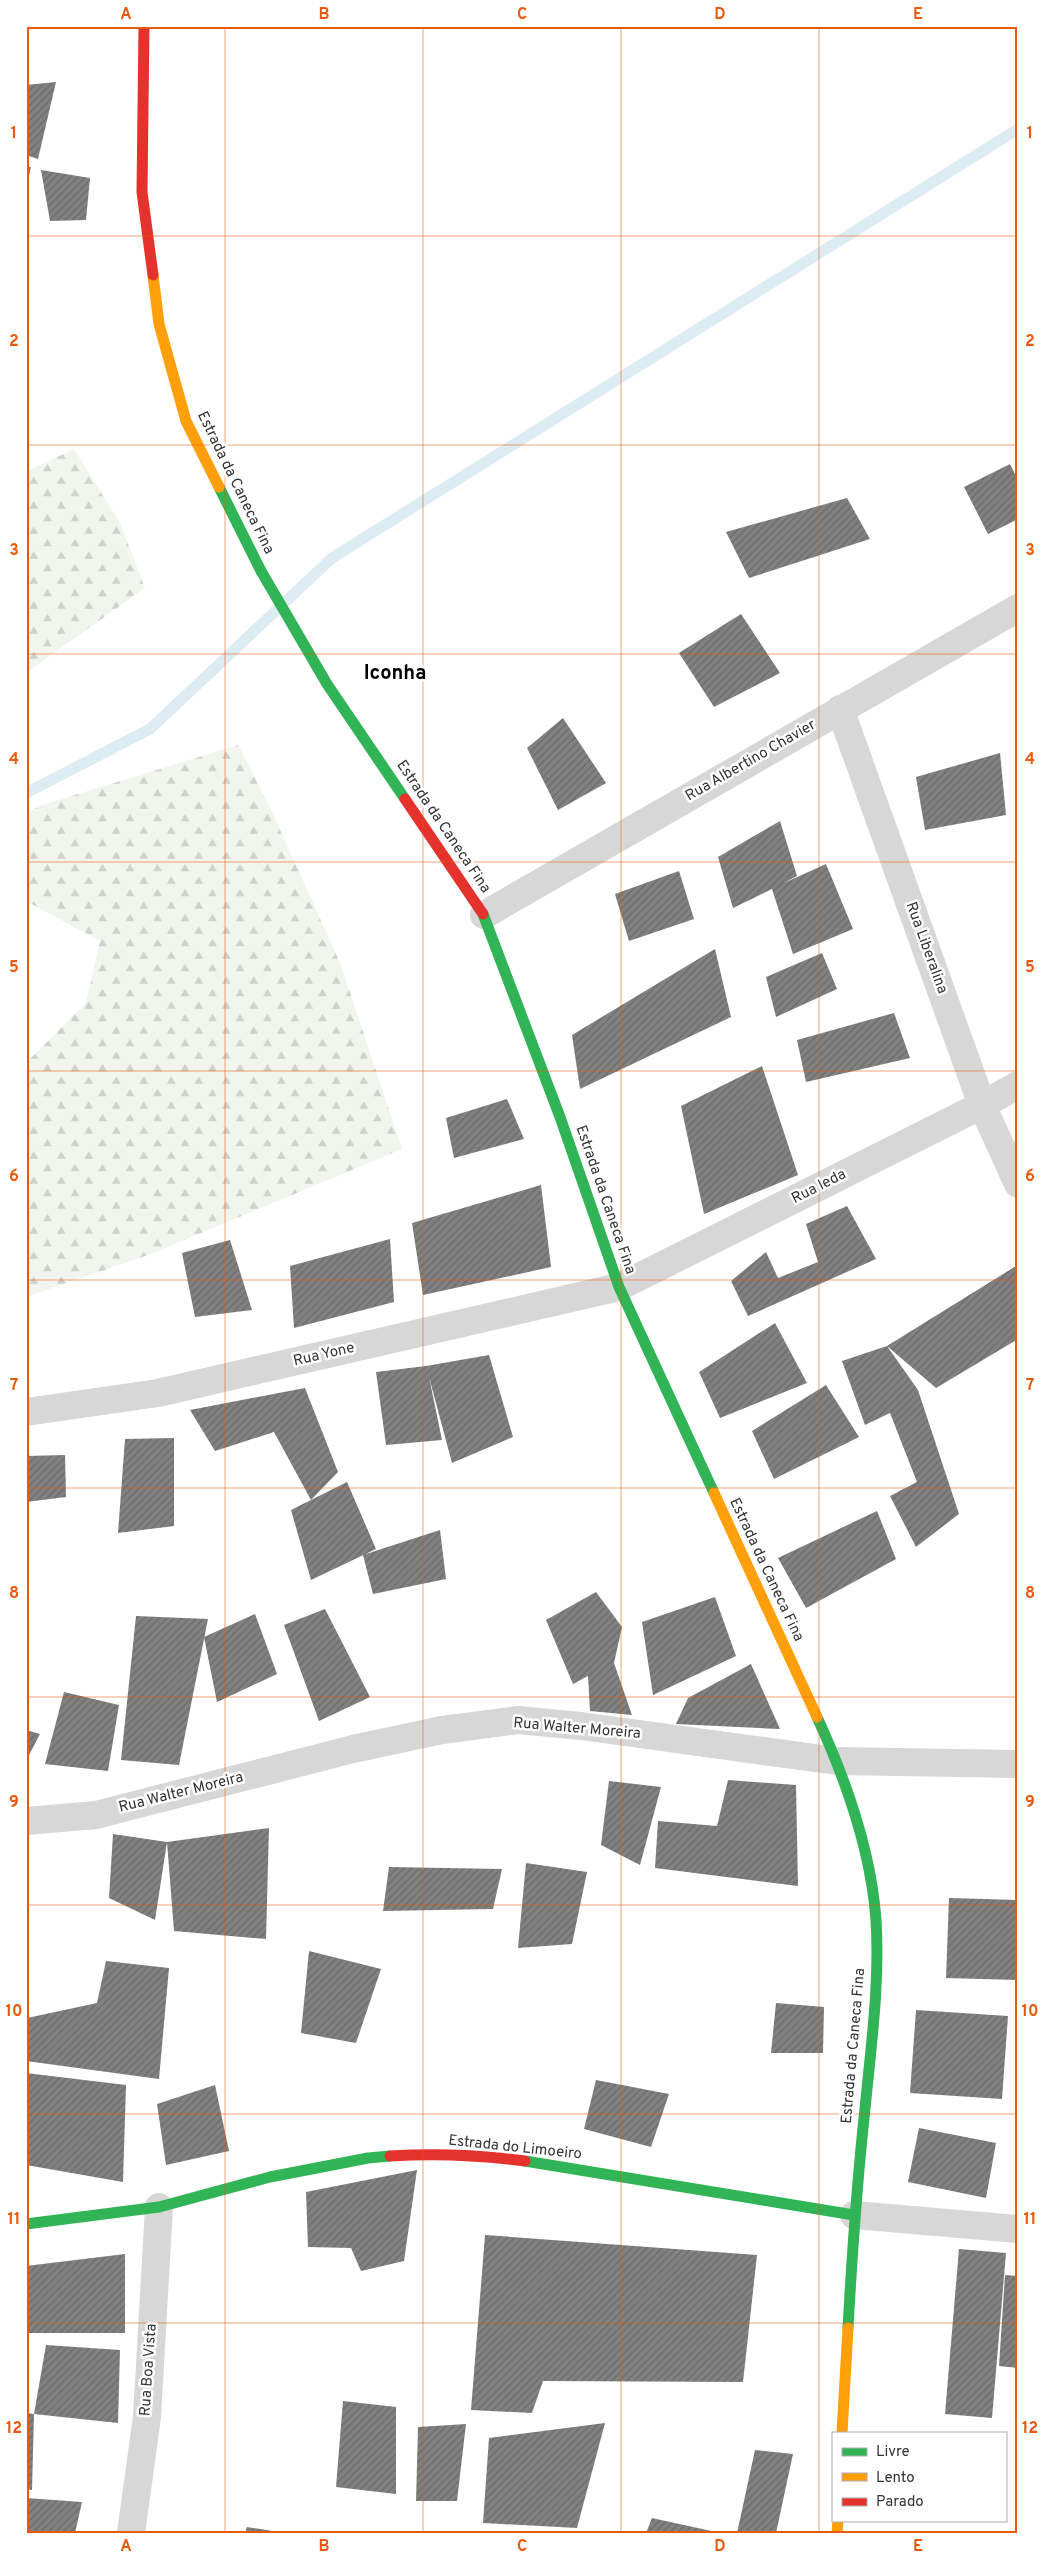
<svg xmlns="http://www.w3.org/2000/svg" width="1044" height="2559" viewBox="0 0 1044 2559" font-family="Overpass,sans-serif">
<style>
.forest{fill:url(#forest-firs)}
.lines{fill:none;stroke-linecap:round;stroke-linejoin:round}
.stream{stroke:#ddebf3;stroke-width:11}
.building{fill:url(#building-hatch)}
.street{stroke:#d7d7d7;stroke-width:28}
.fast{stroke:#30b455;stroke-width:11}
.slow{stroke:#ff9f0a;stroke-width:11}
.jam{stroke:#e5322d;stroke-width:11}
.grid{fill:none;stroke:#e8590c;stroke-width:1;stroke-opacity:0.55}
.labels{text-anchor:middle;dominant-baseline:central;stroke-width:5;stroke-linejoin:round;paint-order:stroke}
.street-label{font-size:15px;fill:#333;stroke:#fff}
.district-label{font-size:20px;font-weight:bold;fill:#000;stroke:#fff}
.neatline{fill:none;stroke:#e8590c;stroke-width:2}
.grid-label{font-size:16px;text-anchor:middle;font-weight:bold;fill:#e8590c}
</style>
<defs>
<pattern id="forest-firs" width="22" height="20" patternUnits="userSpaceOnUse" patternTransform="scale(1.25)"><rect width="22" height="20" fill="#f1f5ed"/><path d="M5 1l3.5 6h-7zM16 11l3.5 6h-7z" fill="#cfd2cc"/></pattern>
<pattern id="building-hatch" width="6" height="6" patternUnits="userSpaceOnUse" patternTransform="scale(1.25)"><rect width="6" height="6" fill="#818181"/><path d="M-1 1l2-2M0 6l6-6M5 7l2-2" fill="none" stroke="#6a6a6a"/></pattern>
</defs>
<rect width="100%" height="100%" fill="#fff"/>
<path class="forest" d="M 74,449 L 120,523 L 145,588 L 26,673 L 26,472 Z
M 238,745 L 272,812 L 341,965 L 402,1149 L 151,1254 L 26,1297 L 26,1063 L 86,1003 L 100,941 L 26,901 L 26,815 L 39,806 Z"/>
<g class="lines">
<path class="stream" d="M 26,793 L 150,729 L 332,558 L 1018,129"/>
</g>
<path class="building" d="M 56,82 L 38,159 L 26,155 L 26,85 Z
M 26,167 L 31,167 L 27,184 L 26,184 Z
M 41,170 L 90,178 L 86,220 L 50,221 Z
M 1010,464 L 1018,480 L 1018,519 L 988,534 L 964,487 Z
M 847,498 L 870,539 L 749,578 L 726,532 Z
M 741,614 L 780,673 L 714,707 L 679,653 Z
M 563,718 L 606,783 L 558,810 L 527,748 Z
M 1000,753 L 1006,815 L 925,830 L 916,777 Z
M 780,821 L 797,876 L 784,883 L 826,864 L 853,929 L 793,954 L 772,889 L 733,908 L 718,857 Z
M 679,871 L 694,919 L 629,941 L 615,894 Z
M 715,949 L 731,1017 L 580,1089 L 572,1035 Z
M 822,953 L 837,989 L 776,1017 L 766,977 Z
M 894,1013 L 910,1058 L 806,1082 L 797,1040 Z
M 762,1066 L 798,1175 L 704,1214 L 681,1106 Z
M 507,1099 L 524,1139 L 454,1158 L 446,1118 Z
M 541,1185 L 551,1267 L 423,1295 L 412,1223 Z
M 847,1206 L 876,1259 L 748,1316 L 731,1281 L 766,1252 L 778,1278 L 818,1262 L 806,1224 Z
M 390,1239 L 394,1302 L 294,1328 L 290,1266 Z
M 230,1240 L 252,1310 L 195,1317 L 182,1253 Z
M 1016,1266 L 1018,1271 L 1018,1339 L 936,1388 L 887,1346 Z
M 775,1323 L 807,1383 L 720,1418 L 699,1372 Z
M 887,1346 L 918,1390 L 959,1514 L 916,1547 L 890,1496 L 917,1482 L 890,1413 L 865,1425 L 842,1361 Z
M 489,1355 L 513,1437 L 452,1463 L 429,1377 L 442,1440 L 386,1445 L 376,1372 L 426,1366 Z
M 826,1385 L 859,1437 L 774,1479 L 752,1431 Z
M 305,1388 L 338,1472 L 311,1500 L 274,1432 L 215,1451 L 190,1410 Z
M 174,1438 L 174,1526 L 118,1533 L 125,1439 Z
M 65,1455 L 66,1497 L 26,1502 L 26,1456 Z
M 347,1482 L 376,1549 L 311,1580 L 291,1510 Z
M 877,1511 L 896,1559 L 806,1608 L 778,1558 Z
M 440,1530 L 446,1579 L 373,1594 L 363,1555 Z
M 596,1592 L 622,1627 L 614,1663 L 632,1715 L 590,1711 L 588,1676 L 573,1684 L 546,1620 Z
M 715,1597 L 736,1656 L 653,1695 L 642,1622 Z
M 325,1609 L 370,1697 L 319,1721 L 284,1625 Z
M 255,1614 L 277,1674 L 217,1702 L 204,1637 Z
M 136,1616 L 208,1619 L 179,1765 L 121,1760 Z
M 751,1664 L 780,1729 L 676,1724 L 688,1698 Z
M 64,1692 L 119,1705 L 108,1771 L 45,1764 Z
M 26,1730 L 40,1734 L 26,1761 Z
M 728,1780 L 796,1785 L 798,1886 L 655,1868 L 658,1821 L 717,1826 Z
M 609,1781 L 661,1787 L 640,1865 L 601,1845 Z
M 269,1828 L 266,1939 L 174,1931 L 167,1842 Z
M 113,1834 L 167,1842 L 155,1920 L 109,1898 Z
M 526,1863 L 587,1872 L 572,1944 L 518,1948 Z
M 389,1867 L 502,1869 L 493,1909 L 383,1911 Z
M 949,1898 L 1018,1900 L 1018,1980 L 946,1978 Z
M 309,1951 L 381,1969 L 356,2043 L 301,2033 Z
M 106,1961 L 169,1968 L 159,2079 L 26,2061 L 27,2018 L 97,2003 Z
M 776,2003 L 824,2007 L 823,2053 L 771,2053 Z
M 916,2010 L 1008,2016 L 1002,2099 L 910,2093 Z
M 26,2073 L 126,2085 L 123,2182 L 26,2165 Z
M 596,2080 L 669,2094 L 651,2147 L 584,2129 Z
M 215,2085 L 229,2151 L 166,2165 L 157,2104 Z
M 919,2128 L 996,2143 L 986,2198 L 908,2182 Z
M 417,2170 L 404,2261 L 361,2271 L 351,2248 L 308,2247 L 306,2192 Z
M 485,2235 L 757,2255 L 743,2382 L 543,2381 L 532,2413 L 471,2410 Z
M 959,2249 L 1006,2253 L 992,2418 L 945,2414 Z
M 125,2254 L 125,2333 L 26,2333 L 26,2266 Z
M 1005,2275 L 1018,2276 L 1018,2368 L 999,2366 Z
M 46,2345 L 120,2350 L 118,2423 L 34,2414 Z
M 343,2401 L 396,2407 L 396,2494 L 336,2487 Z
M 26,2413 L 34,2414 L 32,2490 L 26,2489 Z
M 605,2423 L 577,2528 L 483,2523 L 489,2438 Z
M 466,2424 L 457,2501 L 416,2501 L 418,2427 Z
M 755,2450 L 793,2454 L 776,2533 L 737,2533 Z
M 26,2498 L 82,2502 L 75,2533 L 26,2533 Z
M 652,2518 L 716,2532 L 715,2533 L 646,2533 Z
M 247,2527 L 279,2532 L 279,2533 L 245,2533 Z"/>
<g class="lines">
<path class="street" d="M 840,709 L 982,1105 L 1018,1184
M 484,915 L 1018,608
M 26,1412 L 158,1393 L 619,1287 L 982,1105 L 1018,1085
M 26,1821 L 96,1815 L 353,1749 L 442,1730 L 519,1720 L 581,1726 L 837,1761 L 1018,1764
M 854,2215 L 1018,2229
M 131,2533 L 147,2417 L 159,2207"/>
<path class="fast" d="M 219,487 L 261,571 L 327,684 L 405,799
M 483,914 L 560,1117 L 619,1287 L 714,1493
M 817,1717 C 846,1780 871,1849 876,1920 C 880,1983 871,2046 865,2109 C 857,2182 852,2255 848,2328
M 525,2161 L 854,2215
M 26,2224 L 159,2207 L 270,2177 L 368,2158 L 390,2156"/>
<path class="slow" d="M 153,275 L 159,324 L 186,421 L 219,487
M 714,1493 L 817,1717
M 842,2433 L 848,2328
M 837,2533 L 838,2520"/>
<path class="jam" d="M 144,26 L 142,192 L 153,275
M 405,799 L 483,914
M 390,2156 C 435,2153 480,2155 525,2161"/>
</g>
<path class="grid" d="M 225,26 L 225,2533M 423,26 L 423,2533M 621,26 L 621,2533M 819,26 L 819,2533M 26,236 L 1018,236M 26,445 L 1018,445M 26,654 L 1018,654M 26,862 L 1018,862M 26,1071 L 1018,1071M 26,1280 L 1018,1280M 26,1488 L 1018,1488M 26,1697 L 1018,1697M 26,1905 L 1018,1905M 26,2114 L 1018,2114M 26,2323 L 1018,2323"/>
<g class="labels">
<g class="street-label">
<text transform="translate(235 483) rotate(64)">Estrada da Caneca Fina</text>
<text transform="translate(751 761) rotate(-30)">Rua Albertino Chavier</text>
<text transform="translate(443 827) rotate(56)">Estrada da Caneca Fina</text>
<text transform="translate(926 948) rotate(70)">Rua Liberalina</text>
<text transform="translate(819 1187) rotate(-27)">Rua Ieda</text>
<text transform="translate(605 1200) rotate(71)">Estrada da Caneca Fina</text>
<text transform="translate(324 1355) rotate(-13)">Rua Yone</text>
<text transform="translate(766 1570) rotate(65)">Estrada da Caneca Fina</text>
<text transform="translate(577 1729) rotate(5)">Rua Walter Moreira</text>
<text transform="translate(181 1793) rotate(-14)">Rua Walter Moreira</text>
<text transform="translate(854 2046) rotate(-85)">Estrada da Caneca Fina</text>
<text transform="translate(515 2148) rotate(6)">Estrada do Limoeiro</text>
<text transform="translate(149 2370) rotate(-86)">Rua Boa Vista</text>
</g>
<g class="district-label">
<text x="395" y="674">Iconha</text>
</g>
</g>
<rect width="1044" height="2559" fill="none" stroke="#ffffff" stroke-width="55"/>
<rect x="832" y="2432" width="175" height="90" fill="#ffffff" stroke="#adadad"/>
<rect x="842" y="2448" width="25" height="8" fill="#30b455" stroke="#adadad"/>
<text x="876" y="2456" font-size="15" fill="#333333">Livre</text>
<rect x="842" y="2473" width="25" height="8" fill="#ff9f0a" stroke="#adadad"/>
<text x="876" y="2482" font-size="15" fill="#333333">Lento</text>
<rect x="842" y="2498" width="25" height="8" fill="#e5322d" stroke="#adadad"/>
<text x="876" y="2506" font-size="15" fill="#333333">Parado</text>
<rect x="28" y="28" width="988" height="2504" class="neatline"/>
<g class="grid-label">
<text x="126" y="19">A</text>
<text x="324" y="19">B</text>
<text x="522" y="19">C</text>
<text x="720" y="19">D</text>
<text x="918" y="19">E</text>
<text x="14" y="138">1</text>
<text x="1030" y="138">1</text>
<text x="14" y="346">2</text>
<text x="1030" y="346">2</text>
<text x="14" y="555">3</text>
<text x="1030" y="555">3</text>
<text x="14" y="764">4</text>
<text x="1030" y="764">4</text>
<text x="14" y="972">5</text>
<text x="1030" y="972">5</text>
<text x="14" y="1181">6</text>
<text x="1030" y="1181">6</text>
<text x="14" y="1390">7</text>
<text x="1030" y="1390">7</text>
<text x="14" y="1598">8</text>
<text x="1030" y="1598">8</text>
<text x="14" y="1807">9</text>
<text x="1030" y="1807">9</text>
<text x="14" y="2016">10</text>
<text x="1030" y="2016">10</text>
<text x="14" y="2224">11</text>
<text x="1030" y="2224">11</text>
<text x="14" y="2433">12</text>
<text x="1030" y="2433">12</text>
<text x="126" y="2551">A</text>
<text x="324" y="2551">B</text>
<text x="522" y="2551">C</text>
<text x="720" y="2551">D</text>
<text x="918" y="2551">E</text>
</g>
</svg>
